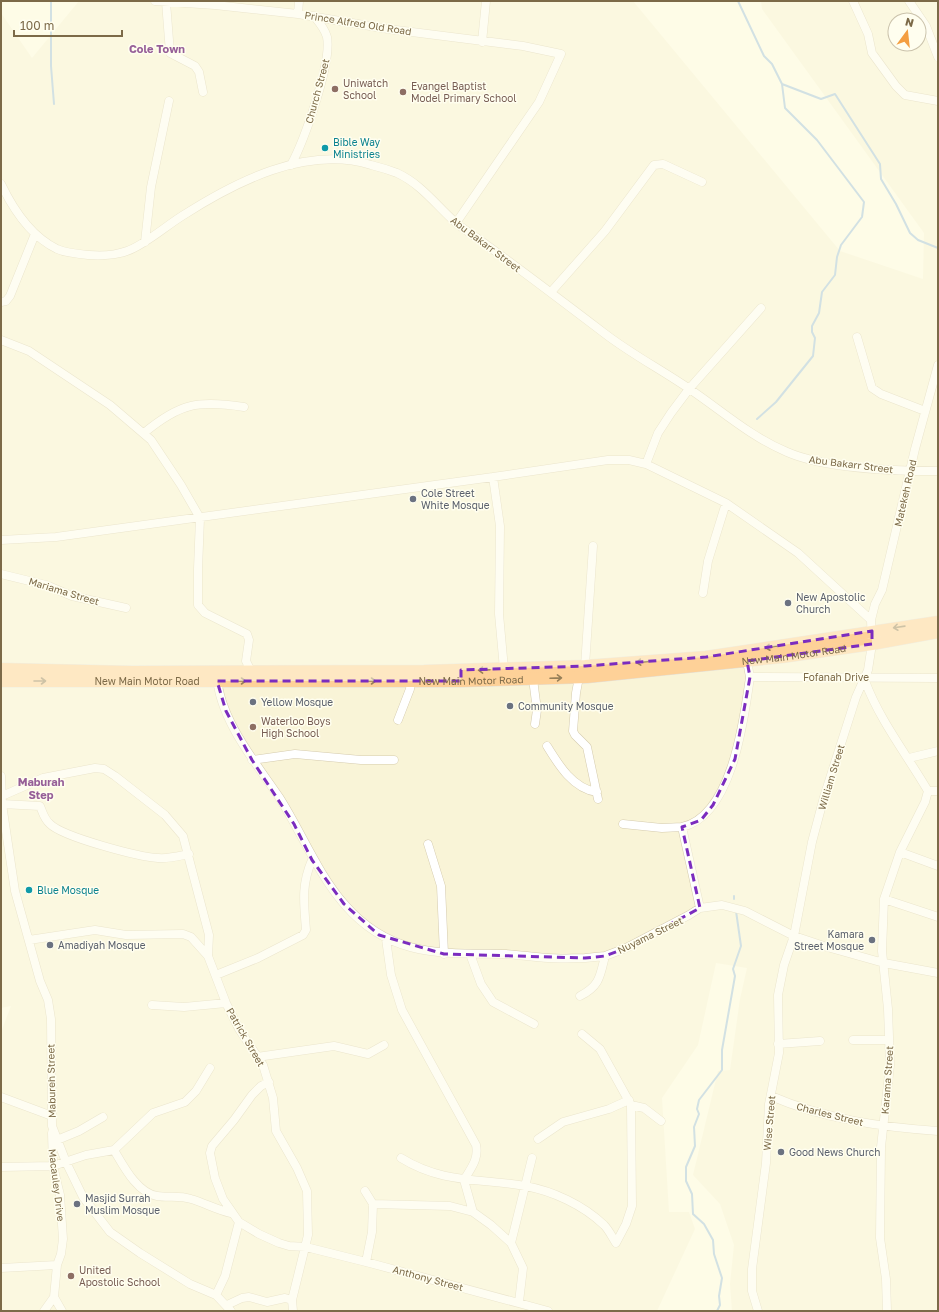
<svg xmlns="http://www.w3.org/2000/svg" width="939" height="1312" viewBox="0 0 939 1312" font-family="'Golos Text',sans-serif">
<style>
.residential{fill:#f9f4d7;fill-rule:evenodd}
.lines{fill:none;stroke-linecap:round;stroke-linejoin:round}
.stream{stroke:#9ec1de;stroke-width:2}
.minor-casing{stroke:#d5cbae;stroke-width:9}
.highway-casing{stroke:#e2ded7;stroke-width:13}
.minor{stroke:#fff;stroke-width:8}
.highway{stroke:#fed198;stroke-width:12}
.oneway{stroke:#967f58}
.marked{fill:none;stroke:#7b2cbf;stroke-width:3;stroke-dasharray:8 5;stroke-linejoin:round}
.education-dot{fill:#8d6e63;stroke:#fffeef;stroke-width:1.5}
.culture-dot{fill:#0f9aa8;stroke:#fffeef;stroke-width:1.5}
.worship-dot{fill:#6b7280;stroke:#fffeef;stroke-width:1.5}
.labels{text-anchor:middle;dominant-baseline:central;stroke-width:3;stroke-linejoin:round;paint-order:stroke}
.street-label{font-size:10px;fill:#7c6a48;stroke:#fffeef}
.education-label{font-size:10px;fill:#785e54;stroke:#fffeef;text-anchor:start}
.culture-label{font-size:10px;fill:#0d838f;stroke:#fffeef;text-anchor:start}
.worship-label{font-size:10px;fill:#5b616d;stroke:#fffeef;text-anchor:start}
.neighbourhood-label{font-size:11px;font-weight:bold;fill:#965f98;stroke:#fffeef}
</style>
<rect width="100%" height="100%" fill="#fefce7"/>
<path class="residential" d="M 79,1 L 633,1 L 840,251 L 923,279 L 924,233 L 762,9 L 761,1 L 938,1 L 938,1311 L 732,1311 L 730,1284 L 734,1245 L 720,1204 L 693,1175 L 718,1071 L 730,1070 L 740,999 L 747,968 L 716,963 L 698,1045 L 662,1098 L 669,1212 L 689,1212 L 695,1229 L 657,1311 L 1,1311 L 1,1032 L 11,1006 L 1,1008 L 1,13 L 32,58 ZM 895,20 L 919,20 L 919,44 L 895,44 Z"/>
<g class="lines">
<path class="stream" d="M 51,1 L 51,66 L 54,104
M 738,1 L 764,56 L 772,64 L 782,84 L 785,108 L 817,140 L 864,202 L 862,217 L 841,245 L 837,257 L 835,275 L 822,292 L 819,313 L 812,326 L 812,332 L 815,338 L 813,356 L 776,402 L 757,419
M 782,84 L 821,99 L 835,94 L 880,164 L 881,179 L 896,204 L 910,233 L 918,240 L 938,248
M 734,896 L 734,899
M 717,1311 L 720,1305 L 719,1296 L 722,1278 L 714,1254 L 713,1240 L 704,1224 L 693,1214 L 692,1194 L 686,1181 L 686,1167 L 695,1146 L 694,1127 L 699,1114 L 697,1109 L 699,1100 L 722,1070 L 722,1050 L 735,976 L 733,969 L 741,946 L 736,911"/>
<defs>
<path id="minor" d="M 155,1 L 215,5 L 298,14 L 388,29 L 523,46 L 561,54 L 539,102 L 456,223
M 853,1 L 868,34 L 872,53 L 896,86 L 905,95 L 938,101
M 909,1 L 926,26 L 938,57
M 166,2 L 170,53 L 195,66 L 199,72 L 203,92
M 298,14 L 299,1
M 482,42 L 486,1
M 291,165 C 304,141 332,63 327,37 C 325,29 319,22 314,16
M 1,184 C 13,209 30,236 57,249 C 66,253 78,254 89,255 C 100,256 116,255 127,251 C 143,246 166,226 182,216 C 235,182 306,145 371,165 C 379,167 389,170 397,173 C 421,184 436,205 455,222 C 462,228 470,233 477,238 C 520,269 562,301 604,333 C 631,354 662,370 691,390 C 722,411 751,437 787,452 C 826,469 895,471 938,471
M 145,242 L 151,187 L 169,101
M 551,292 L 605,231 L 654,165 L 663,164 L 702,182
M 1,302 L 6,301 L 10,296 L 35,234
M 857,337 L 872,388 L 881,394 L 925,411
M 1,340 L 29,351 L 110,405 L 151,440 L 181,485 L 200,518 L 198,569 L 198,605 L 205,613 L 247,634 L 249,640 L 246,661 L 251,671
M 144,433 C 180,403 198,400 244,407
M 646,464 L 658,433 L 671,413 L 689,389 L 761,308
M 493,477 L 500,526 L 499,614 L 504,669
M 1,540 L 56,537 L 493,477 L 608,460 L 629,460 L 646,464 L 726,503 L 798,553 L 871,620
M 1,574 L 46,585 L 72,596 L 126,608
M 703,593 L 708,561 L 726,503
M 747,661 L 750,677 L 938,678
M 585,666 L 593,546
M 217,677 C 220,720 256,763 279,797 C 302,833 317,873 345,905 C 391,958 442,953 506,954 C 520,955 534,957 548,958 C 560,959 573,958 585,958 L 605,956 L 626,948 L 689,915 L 700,908 L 722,905 L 745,911 L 794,936 L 827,947 L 884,963 L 938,973
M 579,677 L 576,693 L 573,731 L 575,735 L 587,747 L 598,799
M 533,679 L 537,710 L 535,724
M 865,681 C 880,721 907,755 928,791 L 925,802 L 900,852 L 938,866
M 398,720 L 410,689 L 411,681
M 547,746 C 558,764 573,789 597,792
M 909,758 L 938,751
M 252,760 L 295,754 L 361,760 L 394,760
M 1,776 L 2,804 L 15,891 L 40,981 L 48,1000 L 51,1019 L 52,1126 L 66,1162 L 83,1197 L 110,1232 L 140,1253 L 190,1284 L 216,1295 L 231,1311
M 928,791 L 938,791
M 2,796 L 43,778 L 95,768 L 104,769 L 115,776 L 165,815 L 183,836 L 209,935 L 208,956
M 2,804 L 40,806 C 43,813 44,819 50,824 C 63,837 139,857 158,858 C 169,859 179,856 189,854
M 623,824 L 662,828 L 682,827
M 428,844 L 441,886 L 444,954
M 884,899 L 938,917
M 700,908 L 682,827 C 732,816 744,720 750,677
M 386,939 L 391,975 L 402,1010 L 476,1145 C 479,1159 471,1168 464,1180 L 473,1212 L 491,1225 L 511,1243
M 29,940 L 95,930 L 126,935 L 183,934 L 191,937 L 208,956 L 226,1003 L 239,1029 L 263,1065 L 273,1098 L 276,1131 L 297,1168 L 307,1191 L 308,1235 L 292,1300 L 293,1311
M 470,954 L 481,984 L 493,1002 L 534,1024
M 216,975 L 258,958 L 303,935 L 306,930 C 304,904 301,885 312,860
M 580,996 C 600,986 600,976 605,956
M 152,1005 L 184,1007 L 226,1003
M 853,1040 L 889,1040
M 778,1044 L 820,1041
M 257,1057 L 334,1046 L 368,1054 L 384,1045
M 269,1082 L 261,1086 L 252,1095 L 234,1120 L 212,1146 L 210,1153 L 215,1178 L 223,1199 L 239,1222 L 259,1234 L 279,1243 L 289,1246 L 306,1247 L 366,1262 L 548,1311
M 771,1096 C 824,1119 881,1127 938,1131
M 1,1097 L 52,1116
M 631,1105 L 644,1108 L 661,1121
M 538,1139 L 563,1122 L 609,1109 L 629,1100
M 57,1140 L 79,1131 L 103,1117
M 114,1150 C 123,1165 137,1193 157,1196 C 168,1198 179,1195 191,1199 C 205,1203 217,1210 231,1213
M 401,1158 C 443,1184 480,1178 525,1186 C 553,1191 583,1205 604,1225 C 609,1230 612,1237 616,1243 L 626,1224 L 632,1206 L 631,1105 L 600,1049 L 582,1034
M 1,1167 L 53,1166 L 86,1155 L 114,1150 L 153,1113 L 185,1102 L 196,1091 L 210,1068
M 365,1191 L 373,1204 L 450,1206 L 473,1212
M 366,1262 L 372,1232 L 373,1204
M 1,1268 L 57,1265
M 216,1295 L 225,1276 L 239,1222
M 54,1297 L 62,1311
M 519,1302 L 523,1268 L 511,1243 L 532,1158
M 227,1305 L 242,1298 L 249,1297 L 267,1302 L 285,1298 L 292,1300
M 44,1311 L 54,1297 L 57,1265 L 61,1254 L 63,1239 L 60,1195 L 53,1166 L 52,1133
M 758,1311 L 752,1291 L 752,1269 L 766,1163 L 769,1104 L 779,1053 L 778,995 L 784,965 L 794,936 L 812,842 L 824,797 L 856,697 L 868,670 L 872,644 L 871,620 L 875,604 L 882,590 L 915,449 L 938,365
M 887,1311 L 886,1279 L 880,1238 L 881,1147 L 890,1065 L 888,1009 L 882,951 L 884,899 L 900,852"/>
<g id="highway">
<path d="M 1,669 L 132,672 L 424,671 L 585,666 L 706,657 L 938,622"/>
<path id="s1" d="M 1,681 L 461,681 L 587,677 L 782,657 L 872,644 L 938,632"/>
</g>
</defs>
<use href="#minor" class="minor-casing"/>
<use href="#highway" class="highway-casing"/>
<use href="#minor" class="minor"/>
<use href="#highway" class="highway"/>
</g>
<defs><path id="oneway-shaft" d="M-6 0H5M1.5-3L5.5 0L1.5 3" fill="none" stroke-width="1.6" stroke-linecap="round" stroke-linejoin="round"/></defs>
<g class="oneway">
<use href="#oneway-shaft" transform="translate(899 627) rotate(172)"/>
<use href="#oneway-shaft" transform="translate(771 647) rotate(171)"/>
<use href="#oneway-shaft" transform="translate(642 662) rotate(175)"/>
<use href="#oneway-shaft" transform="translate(484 670) rotate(178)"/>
<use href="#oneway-shaft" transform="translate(556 678) rotate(-2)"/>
<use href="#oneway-shaft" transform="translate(40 681)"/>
<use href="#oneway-shaft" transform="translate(240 681)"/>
<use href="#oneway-shaft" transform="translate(370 681)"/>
</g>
<path d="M0 0H939V1312H0ZM 872,631 L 872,644 L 747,661 L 750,677 L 735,759 L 713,805 L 701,820 L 682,827 L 700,908 L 626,948 L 605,956 L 585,958 L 444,954 L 379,935 L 344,904 L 312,860 L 294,824 L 252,760 L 226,711 L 217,681 L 461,681 L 461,670 L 585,666 L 706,657 Z" fill="#fefce7" fill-opacity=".55" fill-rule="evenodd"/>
<path class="marked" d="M 872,631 L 872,644 L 747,661 L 750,677 L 735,759 L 713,805 L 701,820 L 682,827 L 700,908 L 626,948 L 605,956 L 585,958 L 444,954 L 379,935 L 344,904 L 312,860 L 294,824 L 252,760 L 226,711 L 217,681 L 461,681 L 461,670 L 585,666 L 706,657 Z"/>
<g class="education-dot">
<circle cx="335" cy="89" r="4"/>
<circle cx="403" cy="92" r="4"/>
<circle cx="253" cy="727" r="4"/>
<circle cx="71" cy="1276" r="4"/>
</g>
<g class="culture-dot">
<circle cx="325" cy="148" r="4"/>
<circle cx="29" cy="890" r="4"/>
</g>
<g class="worship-dot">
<circle cx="413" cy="499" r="4"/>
<circle cx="788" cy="603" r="4"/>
<circle cx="253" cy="702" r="4"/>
<circle cx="510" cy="706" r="4"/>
<circle cx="872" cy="940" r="4"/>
<circle cx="50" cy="945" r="4"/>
<circle cx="781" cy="1152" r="4"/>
<circle cx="77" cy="1204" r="4"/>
</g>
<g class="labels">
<g class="street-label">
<text transform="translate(358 23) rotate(9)">Prince Alfred Old Road</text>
<text transform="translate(317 91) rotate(-75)">Church Street</text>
<text transform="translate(486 244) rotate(37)">Abu Bakarr Street</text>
<text transform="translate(851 464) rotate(7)">Abu Bakarr Street</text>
<text transform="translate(905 493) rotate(-77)">Matekeh Road</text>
<text transform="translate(64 591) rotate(17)">Mariama Street</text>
<text stroke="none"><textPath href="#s1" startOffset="794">New Main Motor Road</textPath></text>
<text x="836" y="677">Fofanah Drive</text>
<text stroke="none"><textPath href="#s1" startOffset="470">New Main Motor Road</textPath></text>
<text stroke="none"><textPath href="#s1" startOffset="146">New Main Motor Road</textPath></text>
<text transform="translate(831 777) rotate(-73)">William Street</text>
<text transform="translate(650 935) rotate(-26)">Nuyama Street</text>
<text transform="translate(246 1037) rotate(60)">Patrick Street</text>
<text transform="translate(887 1080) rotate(-86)">Karama Street</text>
<text transform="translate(51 1081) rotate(-91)">Mabureh Street</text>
<text transform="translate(830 1114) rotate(14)">Charles Street</text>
<text transform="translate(769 1123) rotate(-85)">Wise Street</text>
<text transform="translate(57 1185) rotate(83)">Macauley Drive</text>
<text transform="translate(428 1278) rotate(15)">Anthony Street</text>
</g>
<g class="education-label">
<text x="343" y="83">Uniwatch<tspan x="343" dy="12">School</tspan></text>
<text x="411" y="86">Evangel Baptist<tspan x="411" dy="12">Model Primary School</tspan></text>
<text x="261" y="721">Waterloo Boys<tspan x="261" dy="12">High School</tspan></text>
<text x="79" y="1270">United<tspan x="79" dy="12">Apostolic School</tspan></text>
</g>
<g class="culture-label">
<text x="333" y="142">Bible Way<tspan x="333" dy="12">Ministries</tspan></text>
<text x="37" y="890">Blue Mosque</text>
</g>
<g class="worship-label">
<text x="421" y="493">Cole Street<tspan x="421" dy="12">White Mosque</tspan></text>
<text x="796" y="597">New Apostolic<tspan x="796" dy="12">Church</tspan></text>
<text x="261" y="702">Yellow Mosque</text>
<text x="518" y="706">Community Mosque</text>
<text x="864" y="934" text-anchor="end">Kamara<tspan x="864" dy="12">Street Mosque</tspan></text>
<text x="58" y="945">Amadiyah Mosque</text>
<text x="789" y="1152">Good News Church</text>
<text x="85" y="1198">Masjid Surrah<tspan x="85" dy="12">Muslim Mosque</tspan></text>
</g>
<g class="neighbourhood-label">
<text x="157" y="48">Cole Town</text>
<text x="41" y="781">Maburah<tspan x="41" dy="13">Step</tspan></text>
</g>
</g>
<rect width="939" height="1312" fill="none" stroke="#7c6a48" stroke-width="4"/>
<g transform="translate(907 32) rotate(15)"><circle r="19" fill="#fffeef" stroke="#cbc3ac"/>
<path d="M0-3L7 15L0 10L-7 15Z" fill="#f49e40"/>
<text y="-6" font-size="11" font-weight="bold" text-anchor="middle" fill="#7c6a48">N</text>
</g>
<path d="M14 30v6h108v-6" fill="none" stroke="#7c6a48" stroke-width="2"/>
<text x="20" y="30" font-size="12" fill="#7c6a48" stroke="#fffeef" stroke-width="3" paint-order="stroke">100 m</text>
</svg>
